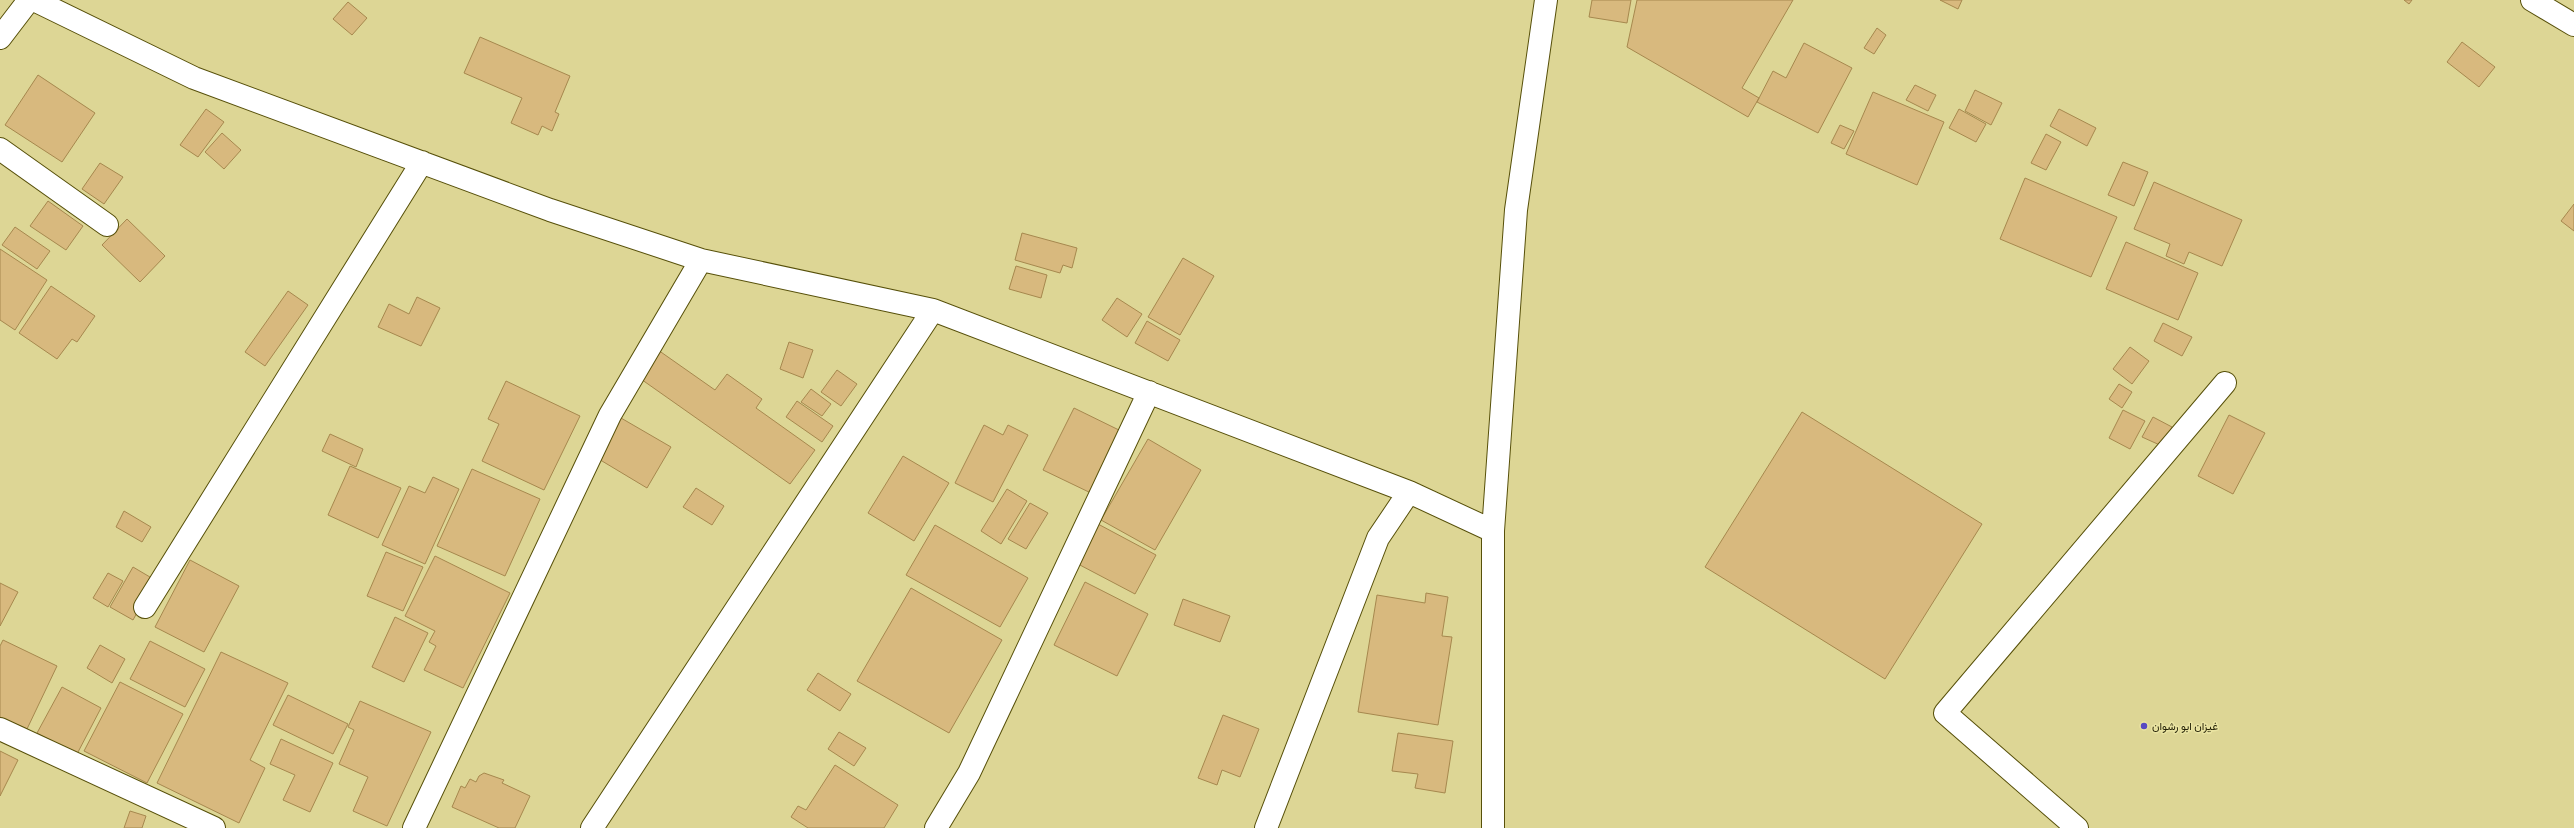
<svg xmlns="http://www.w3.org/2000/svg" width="2574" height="828" viewBox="0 0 2574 828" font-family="'Fira Sans Condensed',Vazirmatn,sans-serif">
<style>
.building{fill:#d8b97e;stroke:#a6884e}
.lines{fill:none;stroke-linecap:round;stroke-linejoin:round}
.minor-casing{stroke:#57500a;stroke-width:24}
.minor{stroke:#fff;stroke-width:22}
.poi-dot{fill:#584ac2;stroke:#eae4a2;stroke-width:1.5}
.labels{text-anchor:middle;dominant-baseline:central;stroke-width:3;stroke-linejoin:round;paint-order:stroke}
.poi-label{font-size:11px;fill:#232006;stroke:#eae4a2;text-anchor:start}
</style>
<rect width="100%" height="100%" fill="#ddd695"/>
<path class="building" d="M 1592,0 L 1631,0 L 1627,23 L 1589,17 Z
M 1637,0 L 1793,0 L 1742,88 L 1759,98 L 1748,117 L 1627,47 Z
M 1940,0 L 1962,0 L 1958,9 Z
M 2404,0 L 2412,0 L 2409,4 Z
M 348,2 L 367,18 L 352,35 L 333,19 Z
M 1877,28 L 1886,35 L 1874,54 L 1864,48 Z
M 480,37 L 570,76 L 555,112 L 559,114 L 552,131 L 542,126 L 538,135 L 511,123 L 522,98 L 464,73 Z
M 2462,42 L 2495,67 L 2479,87 L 2447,62 Z
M 1804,43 L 1852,68 L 1818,133 L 1757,102 L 1773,71 L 1786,78 Z
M 38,75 L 95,113 L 62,162 L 5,125 Z
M 1915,85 L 1936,95 L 1928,111 L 1906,100 Z
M 1975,90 L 2002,103 L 1991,125 L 1965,111 Z
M 1873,92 L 1944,122 L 1917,185 L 1846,154 Z
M 206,109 L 224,122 L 198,157 L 180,145 Z
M 1959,109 L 1986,124 L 1976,142 L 1949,128 Z
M 2059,109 L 2096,128 L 2087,146 L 2050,126 Z
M 1840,125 L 1854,131 L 1844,149 L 1831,143 Z
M 222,133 L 241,150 L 224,169 L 205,152 Z
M 2046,134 L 2061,142 L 2046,170 L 2031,163 Z
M 2123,162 L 2148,172 L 2134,206 L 2108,195 Z
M 100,163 L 123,177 L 104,204 L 82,189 Z
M 2025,178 L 2117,217 L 2091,277 L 2000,239 Z
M 2154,182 L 2242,220 L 2222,266 L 2189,252 L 2184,264 L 2166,256 L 2170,244 L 2134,229 Z
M 48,201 L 83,226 L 66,250 L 30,226 Z
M 2574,204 L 2574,231 L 2561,221 Z
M 127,219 L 165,256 L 140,282 L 102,245 Z
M 15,227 L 50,251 L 37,269 L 2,245 Z
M 1022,233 L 1077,248 L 1072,268 L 1063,265 L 1060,273 L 1015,260 Z
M 2126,242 L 2198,273 L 2178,320 L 2106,289 Z
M 0,249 L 47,280 L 15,330 L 0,320 Z
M 1183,258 L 1214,276 L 1180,335 L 1148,317 Z
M 1016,266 L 1047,275 L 1041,298 L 1009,289 Z
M 51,286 L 95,316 L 77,342 L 72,339 L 57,359 L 19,333 Z
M 288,291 L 308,305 L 265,366 L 245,352 Z
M 417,297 L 440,308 L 421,346 L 378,327 L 389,304 L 409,314 Z
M 1117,298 L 1142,314 L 1127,337 L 1102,320 Z
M 1147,321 L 1180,340 L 1168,361 L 1135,343 Z
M 2163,323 L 2192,337 L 2182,356 L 2154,341 Z
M 789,342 L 813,350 L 803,378 L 780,369 Z
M 2130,347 L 2149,361 L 2132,384 L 2113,369 Z
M 658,350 L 715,390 L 727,374 L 762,399 L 756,408 L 815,450 L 790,484 L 638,377 Z
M 837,370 L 857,384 L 841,406 L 821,392 Z
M 506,381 L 580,416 L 544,490 L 482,461 L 499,424 L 488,419 Z
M 2119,384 L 2132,392 L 2122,408 L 2109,399 Z
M 811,389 L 831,404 L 822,416 L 801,402 Z
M 797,401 L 833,426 L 822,442 L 786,417 Z
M 1074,408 L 1123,432 L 1093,494 L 1043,470 Z
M 2123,410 L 2145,421 L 2130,449 L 2109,438 Z
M 1802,412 L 1982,524 L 1885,679 L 1705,567 Z
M 2229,415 L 2265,433 L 2233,494 L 2198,476 Z
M 2153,417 L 2172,427 L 2162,446 L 2142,437 Z
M 621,418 L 671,447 L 647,488 L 597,458 Z
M 984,425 L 1003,435 L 1008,425 L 1028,435 L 993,502 L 955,483 Z
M 330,434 L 363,449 L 356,467 L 322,451 Z
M 1148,439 L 1201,470 L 1155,550 L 1101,520 Z
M 903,456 L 949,483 L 914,541 L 868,513 Z
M 350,466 L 401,488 L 378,538 L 328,515 Z
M 472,469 L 540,499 L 505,576 L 437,546 Z
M 433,477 L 459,489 L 425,564 L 382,545 L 409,486 L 425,493 Z
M 696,488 L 724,506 L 712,525 L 683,507 Z
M 1007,489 L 1027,501 L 1001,544 L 981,531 Z
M 1030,503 L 1048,513 L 1026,549 L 1008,539 Z
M 124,511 L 151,527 L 142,542 L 116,527 Z
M 1098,524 L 1156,555 L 1135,594 L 1078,564 Z
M 935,525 L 1028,578 L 1000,627 L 906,575 Z
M 386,552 L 423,567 L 403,611 L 367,596 Z
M 435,556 L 510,593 L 463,688 L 424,670 L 436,646 L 429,642 L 435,631 L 405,616 Z
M 190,560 L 239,586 L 204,652 L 155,627 Z
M 133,567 L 155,580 L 133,620 L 110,607 Z
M 108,573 L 123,581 L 108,607 L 93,598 Z
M 1085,582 L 1148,614 L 1117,676 L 1054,645 Z
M 0,583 L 18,592 L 0,626 Z
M 911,588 L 1002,640 L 949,733 L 857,681 Z
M 1426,593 L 1448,597 L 1442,636 L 1452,637 L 1438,725 L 1358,712 L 1377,595 L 1425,603 Z
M 1183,599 L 1230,616 L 1220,642 L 1174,625 Z
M 395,617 L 428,633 L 404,682 L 372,667 Z
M 3,640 L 57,666 L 27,729 L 0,717 L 0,646 Z
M 150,641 L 205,669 L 185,707 L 130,679 Z
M 100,645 L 125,659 L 112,683 L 87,668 Z
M 221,652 L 288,683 L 250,760 L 265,768 L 239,823 L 157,783 Z
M 818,673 L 851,694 L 840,711 L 807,690 Z
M 120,682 L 183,714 L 147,783 L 84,751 Z
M 62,687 L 101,708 L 77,754 L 37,733 Z
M 288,695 L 348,724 L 333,754 L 273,725 Z
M 360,701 L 431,732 L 387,826 L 353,811 L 368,777 L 339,764 L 354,730 L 348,727 Z
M 1223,715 L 1259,729 L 1240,777 L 1222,770 L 1217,785 L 1198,778 Z
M 839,732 L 866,748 L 854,766 L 828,749 Z
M 1398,733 L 1453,741 L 1445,793 L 1415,788 L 1418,774 L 1392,771 Z
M 281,739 L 333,763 L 310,812 L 283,800 L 295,775 L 270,764 Z
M 0,751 L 18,760 L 0,796 Z
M 835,765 L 898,805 L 884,828 L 808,828 L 791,817 L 798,806 L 806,810 Z
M 484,773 L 504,780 L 502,783 L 530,796 L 515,828 L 499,828 L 452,807 L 461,786 L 465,788 L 470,779 L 476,782 L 479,776 Z
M 130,811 L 146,816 L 142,828 L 124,828 Z"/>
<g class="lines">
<defs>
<path id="minor" d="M 34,0 L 194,78 L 550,210 L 701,260 L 933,310 L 1409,492 L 1493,531
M 2532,0 L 2574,25
M 0,38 L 29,0
M 0,149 L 107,225
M 145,607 L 422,162
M 0,729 L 214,828
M 414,828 L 610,415 L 701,260
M 592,828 L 933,310
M 936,828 L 969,773 L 1149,392
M 1266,828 L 1378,538 L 1409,492
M 1493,828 L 1493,531 L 1516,210 L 1546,0
M 2077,828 L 1945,713 L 2225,383"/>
</defs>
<use href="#minor" class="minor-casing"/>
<use href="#minor" class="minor"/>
</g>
<circle class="poi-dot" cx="2144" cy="726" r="4"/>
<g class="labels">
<g class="poi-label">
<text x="2152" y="726">غيزان ابو رشوان</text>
</g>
</g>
</svg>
